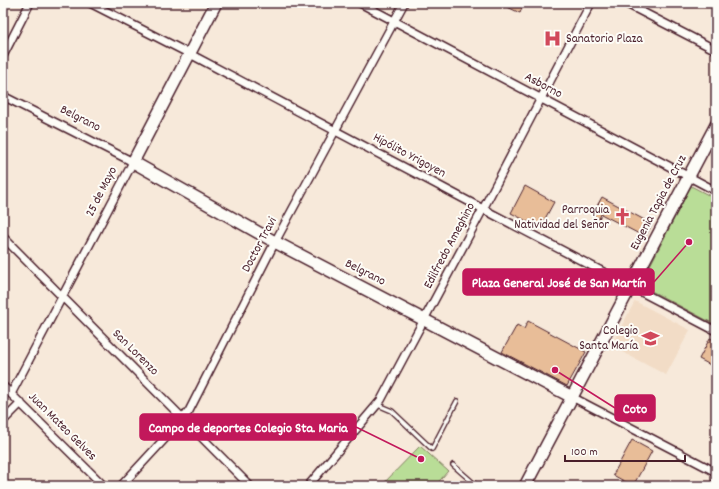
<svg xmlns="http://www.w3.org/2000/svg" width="719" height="489" viewBox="0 0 719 489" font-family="Dekko,sans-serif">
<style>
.built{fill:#f2dcc6}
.green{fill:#b9dd97;stroke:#827e61}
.building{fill:#e8bd98;stroke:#4a1f2b}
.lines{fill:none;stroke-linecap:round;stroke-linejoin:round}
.lane-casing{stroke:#4a1f2b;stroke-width:6}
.street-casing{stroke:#4a1f2b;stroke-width:10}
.secondary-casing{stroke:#4a1f2b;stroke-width:14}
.lane{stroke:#fdfcf7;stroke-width:3.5}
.street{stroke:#fdfcf7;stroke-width:7}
.secondary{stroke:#fdfcf7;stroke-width:11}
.labels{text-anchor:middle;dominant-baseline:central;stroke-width:4;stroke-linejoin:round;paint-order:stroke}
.poi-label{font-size:13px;fill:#4a1f2b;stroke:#fdfcf7;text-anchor:end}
.street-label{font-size:13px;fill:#4a1f2b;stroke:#fdfcf7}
.leader{fill:none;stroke:#c2185b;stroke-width:1.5}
.callout-dot{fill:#c2185b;stroke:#fdfcf7;stroke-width:1.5}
.callout{fill:#c2185b;stroke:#c2185b;stroke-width:1.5}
.callout-label{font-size:14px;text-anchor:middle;font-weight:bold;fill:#fff}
</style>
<rect width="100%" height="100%" fill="#f7e9da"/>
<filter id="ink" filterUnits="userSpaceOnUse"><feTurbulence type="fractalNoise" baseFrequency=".025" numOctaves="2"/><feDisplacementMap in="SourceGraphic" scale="8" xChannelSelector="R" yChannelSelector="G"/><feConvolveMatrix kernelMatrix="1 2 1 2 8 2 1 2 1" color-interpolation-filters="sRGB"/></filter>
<g filter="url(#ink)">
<path class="built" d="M 635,301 L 690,330 L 666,375 L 611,346 Z"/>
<path class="green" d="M 691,186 L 716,199 L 716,325 L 640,285 Z
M 420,446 L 448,471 L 435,486 L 381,486 Z"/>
<path class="building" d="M 499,3 L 524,3 L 520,13 Z
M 525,186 L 554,202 L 540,228 L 511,213 Z
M 602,197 L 652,224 L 645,237 L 601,214 L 599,219 L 592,215 Z
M 528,321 L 586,352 L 567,386 L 502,352 L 517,325 L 524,329 Z
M 710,338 L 716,341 L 716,368 L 699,359 Z
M 632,440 L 652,451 L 633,486 L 613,475 Z"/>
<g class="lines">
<defs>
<path id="lane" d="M 378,405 L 392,411 L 432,449 L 457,401
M 453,465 L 477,486"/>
<path id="street" d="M 90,3 L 190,54 L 483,209 L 716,331
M 360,3 L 716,191
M 625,3 L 716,50
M 3,56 L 30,3
M 3,96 L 133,162 L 11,394
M 3,237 L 250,486
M 3,386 L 104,486
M 572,397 L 716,472
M 3,421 L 21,403
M 121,486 L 183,419 L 189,411 L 275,242 L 404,3
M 308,486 L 381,400 L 483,209 L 591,3
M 714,486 L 716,482"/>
<path id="secondary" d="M 216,3 L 133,162 L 275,242 L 572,397
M 525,486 L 716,125"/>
</defs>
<use href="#lane" class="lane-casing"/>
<use href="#street" class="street-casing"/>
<use href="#secondary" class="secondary-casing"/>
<use href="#lane" class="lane"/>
<use href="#street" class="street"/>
<use href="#secondary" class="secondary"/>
</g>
</g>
<defs>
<symbol id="hospital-bare" viewBox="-9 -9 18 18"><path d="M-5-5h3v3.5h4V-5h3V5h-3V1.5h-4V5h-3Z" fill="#d1495b" stroke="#fdfcf7" stroke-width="2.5" paint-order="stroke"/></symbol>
<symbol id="church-bare" viewBox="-9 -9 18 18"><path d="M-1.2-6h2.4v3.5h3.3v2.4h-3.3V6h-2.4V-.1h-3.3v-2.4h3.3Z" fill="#d1495b" stroke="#fdfcf7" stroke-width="2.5" paint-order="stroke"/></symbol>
<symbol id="university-bare" viewBox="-9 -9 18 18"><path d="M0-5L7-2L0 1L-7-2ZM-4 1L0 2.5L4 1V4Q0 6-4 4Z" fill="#d1495b" stroke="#fdfcf7" stroke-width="2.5" paint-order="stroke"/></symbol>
</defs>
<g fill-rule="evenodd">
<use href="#hospital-bare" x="540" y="26" width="25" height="25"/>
<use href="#church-bare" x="610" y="204" width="25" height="25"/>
<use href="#university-bare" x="638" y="326" width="25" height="25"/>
</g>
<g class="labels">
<g class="poi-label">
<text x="566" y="39" text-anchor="start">Sanatorio Plaza</text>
<text x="609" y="210">Parroquia<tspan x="609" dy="15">Natividad del Señor</tspan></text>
<text x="638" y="331">Colegio<tspan x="638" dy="15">Santa María</tspan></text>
</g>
<g class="street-label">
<text transform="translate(543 86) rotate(28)">Asborno</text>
<text transform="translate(80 119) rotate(27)">Belgrano</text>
<text transform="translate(409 156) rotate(28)">Hipólito Yrigoyen</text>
<text transform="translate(102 192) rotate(-63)">25 de Mayo</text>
<text transform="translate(659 203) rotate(-62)">Eugenia Tapia de Cruz</text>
<text transform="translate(260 245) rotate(-62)">Doctor Travi</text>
<text transform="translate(450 246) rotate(-62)">Edilfredo Ameghino</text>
<text transform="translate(365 273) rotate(27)">Belgrano</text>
<text transform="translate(135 353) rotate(45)">San Lorenzo</text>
<text transform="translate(62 427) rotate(45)">Juan Mateo Gelves</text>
</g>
</g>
<path class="leader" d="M689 242L654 282M555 370L615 408M421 459L356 427"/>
<g class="callout-dot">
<circle cx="689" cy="242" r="4"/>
<circle cx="555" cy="370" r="4"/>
<circle cx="421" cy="459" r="4"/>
</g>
<g class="callout">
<rect x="463" y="269" width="191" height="26" rx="4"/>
<rect x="615" y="395" width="40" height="26" rx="4"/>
<rect x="140" y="414" width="216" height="26" rx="4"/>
</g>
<g class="callout-label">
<text x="559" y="287">Plaza General José de San Martín</text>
<text x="635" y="413">Coto</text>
<text x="248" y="432">Campo de deportes Colegio Sta. Maria</text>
</g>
<rect width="719" height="489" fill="none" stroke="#fdfcf7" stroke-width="16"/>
<rect x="8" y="8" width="703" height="473" fill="none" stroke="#4a1f2b" stroke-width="1.5" filter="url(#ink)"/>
<path d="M565 455v6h120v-6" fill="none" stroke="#4a1f2b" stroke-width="2"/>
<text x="571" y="455" font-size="12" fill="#4a1f2b" stroke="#fdfcf7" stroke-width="3" paint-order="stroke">100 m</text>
</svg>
